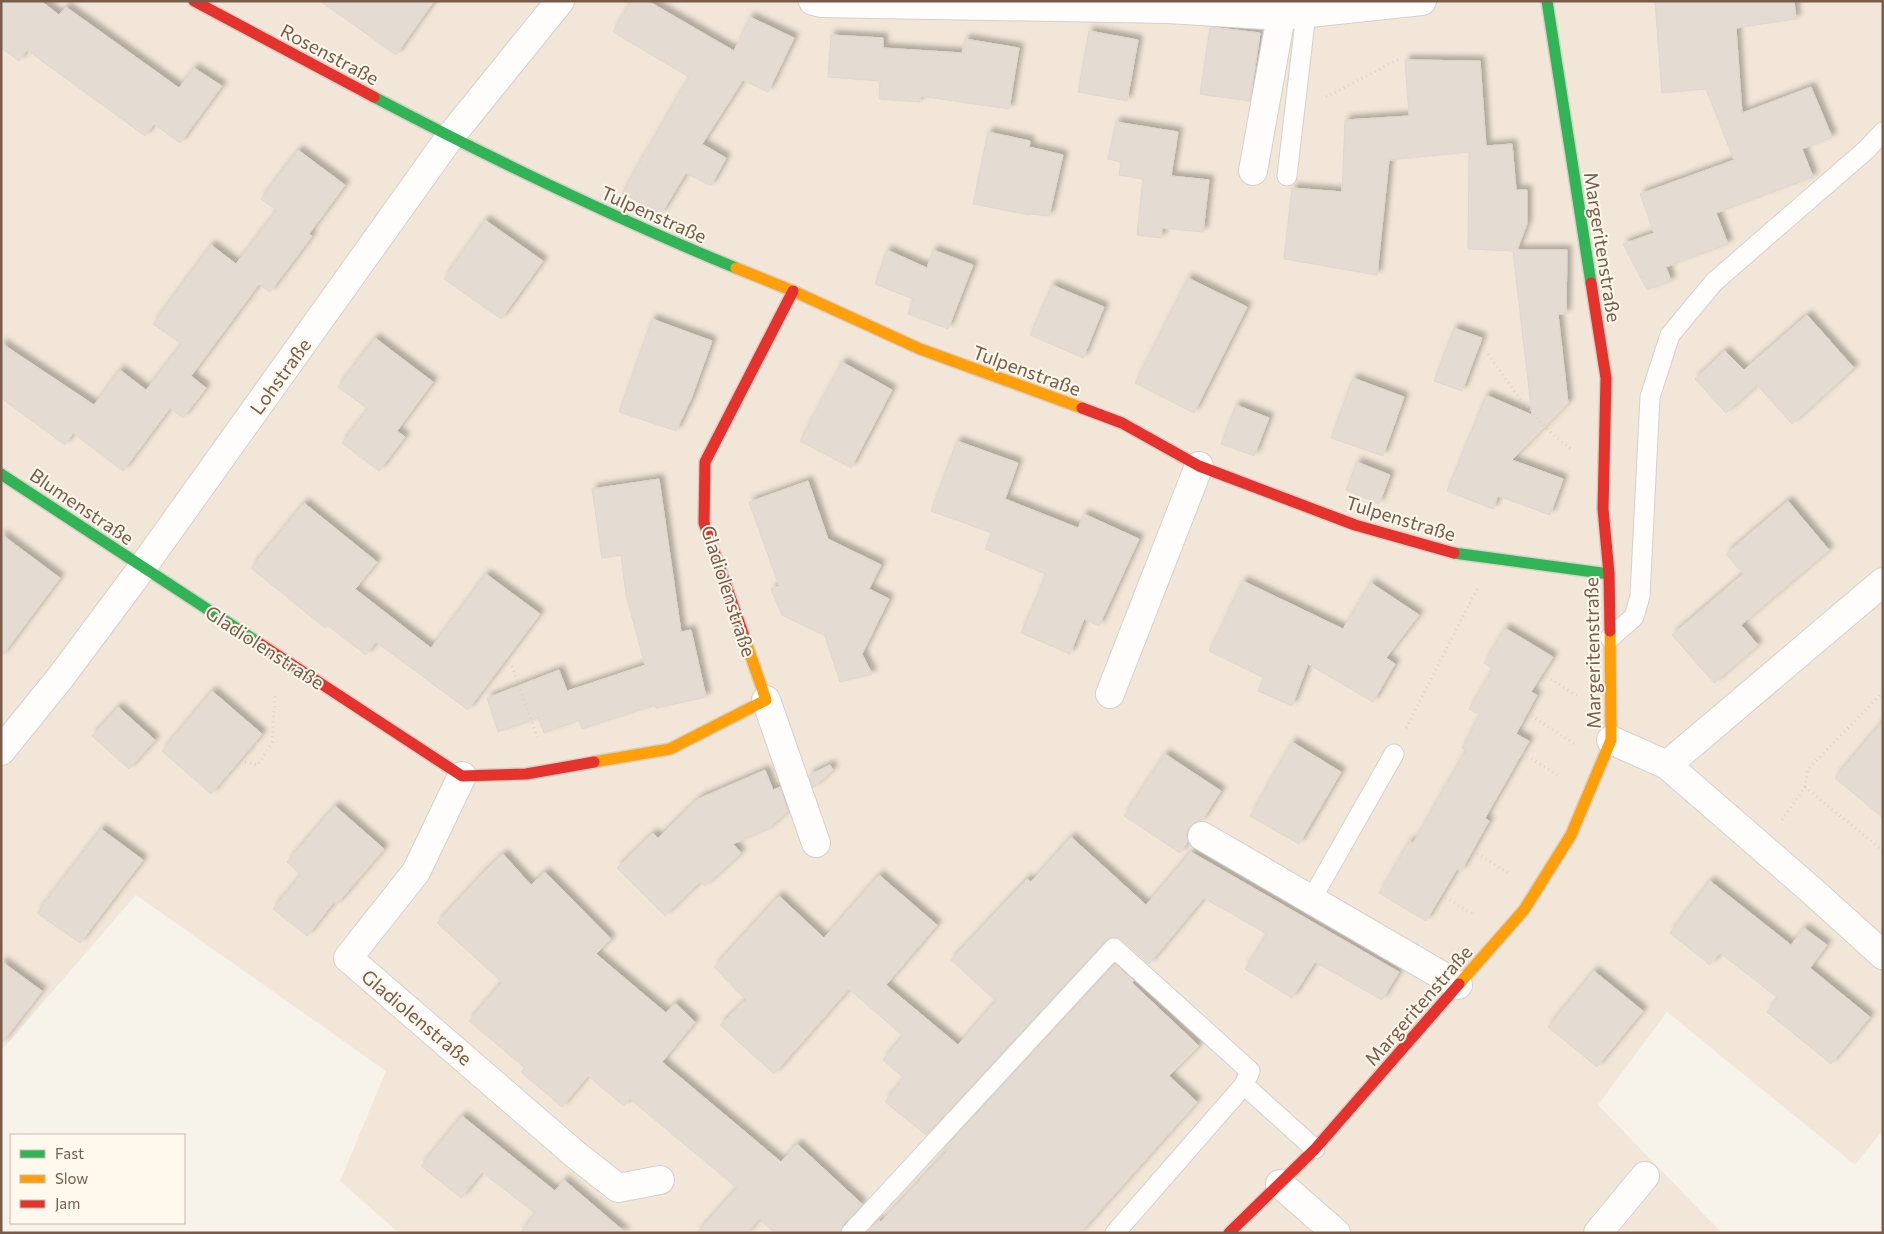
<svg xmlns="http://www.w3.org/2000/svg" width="1884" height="1234" viewBox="0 0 1884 1234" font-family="Commissioner,sans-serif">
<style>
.residential{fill:#f1e6d8}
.building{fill:#e4dbd2;stroke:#e1d6cd;filter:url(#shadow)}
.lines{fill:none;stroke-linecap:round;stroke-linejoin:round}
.lane-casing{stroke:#d7d0c9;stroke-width:21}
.street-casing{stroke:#d7d0c9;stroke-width:30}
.fast-casing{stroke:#d7d0c8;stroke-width:14}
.slow-casing{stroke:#d7d0c8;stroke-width:14}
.jam-casing{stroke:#d7d0c8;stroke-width:14}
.path{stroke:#dad2cd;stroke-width:3;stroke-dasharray:1 4;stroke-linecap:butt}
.lane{stroke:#fefdfc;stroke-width:19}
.street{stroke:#fefdfc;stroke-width:28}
.fast{stroke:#30b455;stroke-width:11}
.slow{stroke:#ff9f0a;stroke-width:11}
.jam{stroke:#e5322d;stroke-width:11}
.labels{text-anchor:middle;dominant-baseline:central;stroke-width:4;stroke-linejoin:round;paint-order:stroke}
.street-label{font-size:19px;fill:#785b49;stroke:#fff8ec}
</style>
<defs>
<filter id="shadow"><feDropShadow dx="4.5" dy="-4.5" stdDeviation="2.5" flood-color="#0004"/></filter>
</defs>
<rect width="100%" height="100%" fill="#f7f3eb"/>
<path class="residential" d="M 1,1 L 1883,1 L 1883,1130 L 1855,1165 L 1667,1012 L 1598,1105 L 1722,1233 L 399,1233 L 340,1181 L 386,1071 L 136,895 L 1,1051 Z"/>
<path class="building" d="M 1,1 L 41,1 L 59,15 L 66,7 L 179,88 L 194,68 L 222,86 L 180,143 L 154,124 L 145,136 L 27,50 L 19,61 L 1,48 Z
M 320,1 L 434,1 L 396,55 Z
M 631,1 L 648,1 L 734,51 L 750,17 L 794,38 L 768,92 L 743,80 L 702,144 L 726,158 L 711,186 L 686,173 L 661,214 L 622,193 L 689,77 L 613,32 Z
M 1655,1 L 1794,1 L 1796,19 L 1736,28 L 1742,113 L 1811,87 L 1832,137 L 1802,149 L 1813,177 L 1716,213 L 1728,244 L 1666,267 L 1671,281 L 1647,290 L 1623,244 L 1654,233 L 1640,194 L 1734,160 L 1706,89 L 1662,93 Z
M 1210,27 L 1260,33 L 1250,101 L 1200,94 Z
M 1089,31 L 1138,40 L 1127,101 L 1078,92 Z
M 831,35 L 883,38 L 883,48 L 962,53 L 965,39 L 1019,48 L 1009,109 L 920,96 L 920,102 L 879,99 L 880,81 L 828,77 Z
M 1405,60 L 1480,61 L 1486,146 L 1512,144 L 1516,190 L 1527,190 L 1527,224 L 1517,250 L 1567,250 L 1566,314 L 1558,314 L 1568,403 L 1512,460 L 1563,479 L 1550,515 L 1498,496 L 1493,509 L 1447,491 L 1486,395 L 1532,415 L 1513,251 L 1468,249 L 1469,152 L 1389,160 L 1377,275 L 1284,259 L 1292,188 L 1342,192 L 1345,120 L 1409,116 Z
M 1116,122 L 1178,132 L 1171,176 L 1209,180 L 1203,232 L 1162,228 L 1161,238 L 1137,235 L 1143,179 L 1119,175 L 1121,162 L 1108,159 Z
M 988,132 L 1030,141 L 1029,147 L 1063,155 L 1049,216 L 1029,214 L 1029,215 L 973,204 Z
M 298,150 L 345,185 L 309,234 L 312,236 L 270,292 L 259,284 L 191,376 L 206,388 L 183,418 L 170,408 L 123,471 L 73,433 L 65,445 L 1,398 L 1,343 L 94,405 L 120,370 L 146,390 L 182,344 L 153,324 L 211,245 L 236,264 L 277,210 L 261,199 Z
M 485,220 L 543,261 L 501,319 L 444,279 Z
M 887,250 L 927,268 L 933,250 L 973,265 L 948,329 L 908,314 L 913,299 L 875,284 Z
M 1188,278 L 1247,307 L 1194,413 L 1135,383 Z
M 1052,285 L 1104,307 L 1083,358 L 1030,335 Z
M 1807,315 L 1854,368 L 1792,424 L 1757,385 L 1726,413 L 1695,379 L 1725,351 L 1744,370 Z
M 652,319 L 712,341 L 691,399 L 676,431 L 619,412 Z
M 1454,328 L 1482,338 L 1462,391 L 1434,381 Z
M 375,338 L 433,382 L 397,431 L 405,437 L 379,471 L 342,443 L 368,409 L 338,387 Z
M 842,362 L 892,390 L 851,468 L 800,441 Z
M 1353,378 L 1404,397 L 1383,456 L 1331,438 Z
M 1236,405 L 1269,418 L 1254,456 L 1221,444 Z
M 957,441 L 1018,463 L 1005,499 L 1078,528 L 1084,514 L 1139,539 L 1099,626 L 1084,619 L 1070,654 L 1021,633 L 1046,574 L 985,549 L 992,533 L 931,511 Z
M 1357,462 L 1390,475 L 1379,504 L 1346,490 Z
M 659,479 L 681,632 L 691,630 L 706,697 L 656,708 L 655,705 L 582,729 L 579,720 L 544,733 L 538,718 L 498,732 L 487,698 L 559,670 L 567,691 L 645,665 L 626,595 L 621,555 L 602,558 L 592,489 Z
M 808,481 L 828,539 L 881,565 L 869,589 L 889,599 L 862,654 L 872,674 L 840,682 L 825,636 L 782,615 L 771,589 L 779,586 L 749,502 Z
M 1788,501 L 1829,550 L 1741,625 L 1758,645 L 1714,683 L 1672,635 L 1743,574 L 1726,554 Z
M 304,503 L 377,562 L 355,589 L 431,648 L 486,574 L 540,614 L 468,710 L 376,642 L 366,655 L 327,625 L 325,628 L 251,568 Z
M 1,534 L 60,578 L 1,657 Z
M 1243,581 L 1343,629 L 1371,583 L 1419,615 L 1386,658 L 1395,664 L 1373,702 L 1308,664 L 1292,706 L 1258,691 L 1264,678 L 1209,651 Z
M 1505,628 L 1553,657 L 1531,692 L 1537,695 L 1516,734 L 1529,741 L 1485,818 L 1489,821 L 1461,871 L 1457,869 L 1426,921 L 1379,893 L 1410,841 L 1413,843 L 1466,750 L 1462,748 L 1480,715 L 1469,709 L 1493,669 L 1484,663 Z
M 212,691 L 262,734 L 211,794 L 162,751 Z
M 118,707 L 155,740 L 129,769 L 92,736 Z
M 1883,721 L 1883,818 L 1835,778 Z
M 1292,742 L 1341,772 L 1299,844 L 1250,816 Z
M 1165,754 L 1221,791 L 1202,820 L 1195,822 L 1189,828 L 1186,835 L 1188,841 L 1180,853 L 1124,816 Z
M 830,765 L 833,770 L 813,788 L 809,775 Z
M 765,770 L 773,790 L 780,787 L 788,811 L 768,829 L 733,844 L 741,853 L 705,886 L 700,882 L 665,916 L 617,868 L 653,833 L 658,838 L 698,799 Z
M 335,806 L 384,849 L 336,905 L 334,902 L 307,936 L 273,909 L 301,875 L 287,862 Z
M 101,829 L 143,860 L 80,943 L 37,913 Z
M 1071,837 L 1146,905 L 1191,852 L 1399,972 L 1382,1000 L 1315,962 L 1292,998 L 1245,969 L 1267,934 L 1204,898 L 1149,964 L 1121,939 L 1116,937 L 1106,940 L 926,1135 L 885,1102 L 904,1078 L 883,1060 L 903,1036 L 849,989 L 774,1074 L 720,1025 L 746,1000 L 714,967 L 779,896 L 824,938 L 879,875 L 937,925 L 886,985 L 958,1045 L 996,1001 L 951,960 L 1027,879 L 1031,882 Z
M 503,854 L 531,885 L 545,872 L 611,939 L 596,954 L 666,1013 L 675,1003 L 695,1022 L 662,1062 L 781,1162 L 797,1144 L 862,1204 L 843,1225 L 840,1233 L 775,1233 L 759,1219 L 747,1233 L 697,1233 L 737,1188 L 630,1099 L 624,1106 L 588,1076 L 562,1107 L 521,1072 L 525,1068 L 469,1021 L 502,982 L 437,923 L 483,873 Z
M 1710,881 L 1791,945 L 1804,928 L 1827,945 L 1810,968 L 1870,1017 L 1831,1064 L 1767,1012 L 1778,998 L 1720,953 L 1710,965 L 1670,933 Z
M 1,961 L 42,991 L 1,1044 Z
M 1115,964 L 1134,981 L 1132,983 L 1199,1046 L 1169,1076 L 1197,1102 L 1080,1233 L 867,1233 L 879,1220 L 881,1222 L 947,1151 L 944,1149 Z
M 1594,971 L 1643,1011 L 1597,1067 L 1548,1027 Z
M 462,1116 L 555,1191 L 564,1180 L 626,1233 L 520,1233 L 536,1214 L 482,1172 L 461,1198 L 421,1166 Z"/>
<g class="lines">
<defs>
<path id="lane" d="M 1287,176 L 1306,13
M 1610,638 L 1634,617 L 1640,596 L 1650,397 L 1670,335 L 1714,282 L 1866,150 L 1883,132
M 1311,900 L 1394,754
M 1244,1085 L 1315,1149
M 851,1233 L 1114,948 L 1250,1071 L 1244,1085 L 1115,1233"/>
<path id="street" d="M 813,1 L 821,3 L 1168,9 L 1281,16 L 1422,1
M 1253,171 L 1281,16
M 1110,694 L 1199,466
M 766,700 L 816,843
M 1611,740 L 1667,765 L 1810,889 L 1883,955
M 1,751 L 60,678 L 142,568 L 450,137 L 560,1
M 1667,765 L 1883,582
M 462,776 L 416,872 L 348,958 L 576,1155 L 618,1188 L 660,1180
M 1202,836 L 1458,985
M 1280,1184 L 1336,1233
M 1598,1233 L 1645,1176"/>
<path id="fast" d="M 1547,1 L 1591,283
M 374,97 C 492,159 612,217 736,268
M 1,474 L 259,643
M 1454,553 L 1609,574"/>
<path id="slow" d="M 736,268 L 793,291 L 920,349 L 1082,408
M 594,762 L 670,749 L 766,700 L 745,639
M 1459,984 L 1524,910 L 1571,835 L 1611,740 L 1610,631"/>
<path id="jam" d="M 194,1 L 374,97
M 1591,283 L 1606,378 L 1603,509 L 1609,574 L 1610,631
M 1082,408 L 1122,423 L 1199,466 L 1355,525 L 1454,553
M 745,639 L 704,523 L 705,462 L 793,291
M 259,643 L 462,776 L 526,774 L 594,762
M 1229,1233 L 1315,1149 L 1459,984"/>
</defs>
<use href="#lane" class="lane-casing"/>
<use href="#street" class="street-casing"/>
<use href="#fast" class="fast-casing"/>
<use href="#slow" class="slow-casing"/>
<use href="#jam" class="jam-casing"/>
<path class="path" d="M 1326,97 L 1401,58
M 1488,354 C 1514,390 1535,423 1571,449
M 512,666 L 538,739
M 1542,674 L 1578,696
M 1527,713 L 1575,744
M 1406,728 L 1477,589
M 1523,753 L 1560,777
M 245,762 L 258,765 L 272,742 L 275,694
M 1805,787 L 1808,769 L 1883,692
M 1782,820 L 1805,787 L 1883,851
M 1473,851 L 1508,873
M 1441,895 L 1475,915"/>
<use href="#lane" class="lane"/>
<use href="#street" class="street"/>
<use href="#fast" class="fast"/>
<use href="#slow" class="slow"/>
<use href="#jam" class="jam"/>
</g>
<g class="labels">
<g class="street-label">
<text transform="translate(330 54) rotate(28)">Rosenstraße</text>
<text transform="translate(654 214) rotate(24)">Tulpenstraße</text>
<text transform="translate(1603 247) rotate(81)">Margeritenstraße</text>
<text transform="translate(1027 370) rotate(20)">Tulpenstraße</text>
<text transform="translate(280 376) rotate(-54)">Lohstraße</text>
<text transform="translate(82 506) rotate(34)">Blumenstraße</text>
<text transform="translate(1401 518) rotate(17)">Tulpenstraße</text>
<text transform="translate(729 591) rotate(72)">Gladiolenstraße</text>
<text transform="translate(265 647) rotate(33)">Gladiolenstraße</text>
<text transform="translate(1592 653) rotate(-91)">Margeritenstraße</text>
<text transform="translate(1418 1005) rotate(-49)">Margeritenstraße</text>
<text transform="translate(417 1017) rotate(40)">Gladiolenstraße</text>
</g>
</g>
<rect width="1884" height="1234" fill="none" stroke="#785b49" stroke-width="5"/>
<rect x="10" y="1134" width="175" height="90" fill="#fff8ec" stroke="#c9b9ab"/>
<rect x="20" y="1150" width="25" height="8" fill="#30b455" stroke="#c9b9ab"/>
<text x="55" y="1159" font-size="15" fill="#785b49">Fast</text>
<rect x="20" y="1175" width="25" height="8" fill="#ff9f0a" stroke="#c9b9ab"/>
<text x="55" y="1184" font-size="15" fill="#785b49">Slow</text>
<rect x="20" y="1200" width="25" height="8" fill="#e5322d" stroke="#c9b9ab"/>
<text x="55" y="1209" font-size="15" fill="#785b49">Jam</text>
</svg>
